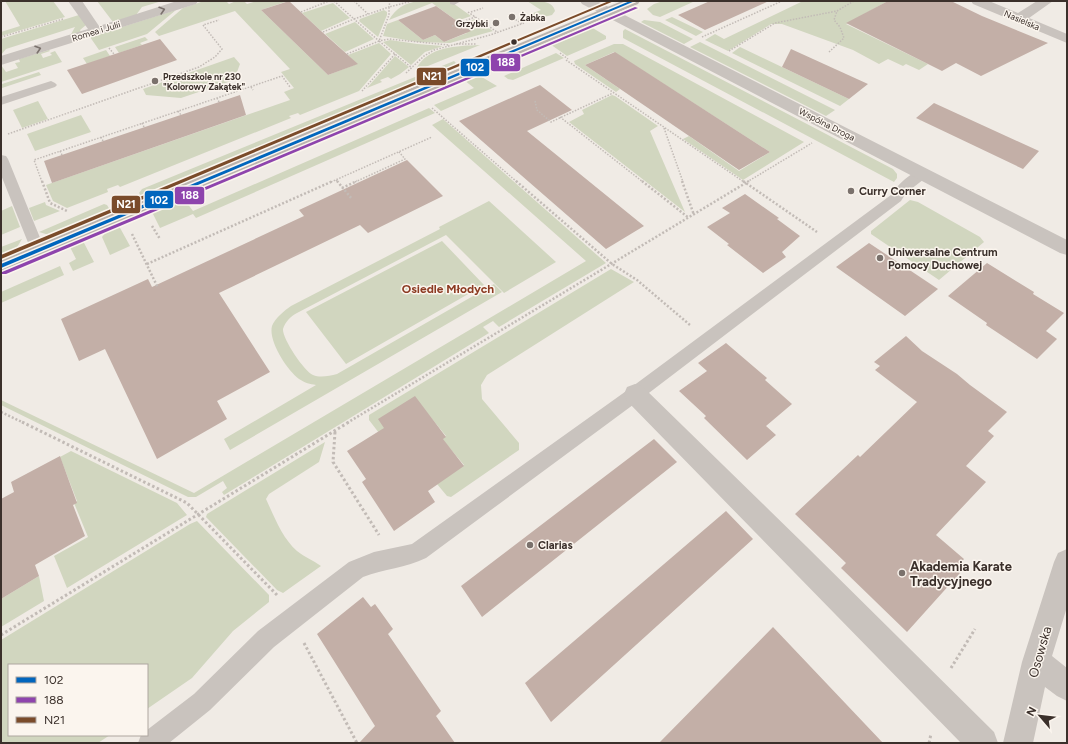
<svg xmlns="http://www.w3.org/2000/svg" width="1068" height="744" viewBox="0 0 1068 744" font-family="Figtree,sans-serif">
<style>
.green{fill:#d1d6bf}
.building{fill:#c3afa7}
.lines{fill:none;stroke-linecap:round;stroke-linejoin:round}
.path-far2{stroke:#c2bbb6;stroke-width:1.5;stroke-dasharray:1.5 1.5;stroke-linecap:butt}
.path-far1{stroke:#c2bbb6;stroke-width:2.5;stroke-dasharray:2 2;stroke-linecap:butt}
.path{stroke:#c2bbb6;stroke-width:3;stroke-dasharray:2.5 2.5;stroke-linecap:butt}
.lane{fill:#c9c3be;fill-rule:evenodd}
.street{fill:#c9c3be;fill-rule:evenodd}
.secondary{fill:#bab3ae;fill-rule:evenodd}
.bus-1-casing{stroke:#fbf5ee;stroke-width:3}
.bus-2-casing{stroke:#fbf5ee;stroke-width:3}
.bus-3-casing{stroke:#fbf5ee;stroke-width:3}
.bus-1{fill:#0065bd;fill-rule:evenodd}
.bus-2{fill:#8e44ad;fill-rule:evenodd}
.bus-3{fill:#7a4b2a;fill-rule:evenodd}
.oneway{stroke:#7b726d}
.poi-dot{fill:#7a716c;stroke:#fbf5ee;stroke-width:1.5}
.bus-dot{fill:#3b302b;stroke:#fbf5ee;stroke-width:1.5}
.labels{text-anchor:middle;dominant-baseline:central;stroke-width:3;stroke-linejoin:round;paint-order:stroke}
.far-poi-label{font-size:9px;font-weight:bold;fill:#3b302b;stroke:#fbf5ee;text-anchor:start}
.far-street-label{font-size:9px;fill:#3b302b;stroke:#fbf5ee}
.poi-label{font-size:11px;font-weight:bold;fill:#3b302b;stroke:#fbf5ee;text-anchor:start}
.neighbourhood-label{font-size:12px;font-weight:bold;fill:#8c3b22;stroke:#fbf5ee}
.near-poi-label{font-size:13px;font-weight:bold;fill:#3b302b;stroke:#fbf5ee;text-anchor:start}
.near-street-label{font-size:13px;fill:#3b302b;stroke:#fbf5ee}
.line-badge{stroke:#fbf5ee;stroke-width:1.5}
.badge-label{font-size:11px;text-anchor:middle;font-weight:bold;fill:#fff}
</style>
<rect width="100%" height="100%" fill="#f0ebe5"/>
<path class="green" d="M 5,1 L 53,1 L 65,17 L 1,36 L 1,32 L 20,26 Z
M 97,1 L 162,1 L 142,7 L 136,15 L 113,22 Z
M 204,1 L 226,1 L 229,4 L 236,1 L 244,1 L 247,4 L 257,1 L 288,1 L 261,10 L 328,75 L 357,64 L 348,55 L 379,43 L 391,54 L 359,91 L 300,115 L 298,113 L 289,116 L 291,118 L 120,187 L 118,185 L 107,189 L 108,192 L 67,208 L 53,201 L 46,185 L 290,100 L 284,92 L 294,88 L 281,72 L 290,69 L 235,11 L 159,36 L 155,32 L 183,8 Z
M 418,1 L 450,1 L 471,16 L 457,21 L 432,3 L 389,20 C 396,8 405,3 418,1 Z
M 527,1 C 537,1 553,0 555,11 L 552,15 L 523,22 L 518,19 L 541,10 Z
M 663,1 L 695,1 L 660,17 L 653,15 L 647,9 L 654,4 Z
M 803,1 L 888,1 L 846,24 L 928,64 L 919,70 L 906,64 L 903,66 L 888,59 L 879,64 L 853,50 L 782,24 L 771,24 L 728,51 L 705,40 L 715,34 L 724,39 Z
M 333,3 L 350,18 L 321,31 L 302,13 Z
M 176,10 L 147,34 L 99,50 L 90,37 Z
M 384,10 L 387,12 L 387,15 L 378,37 L 359,21 L 360,19 Z
M 79,15 L 86,25 L 80,30 L 81,33 L 70,36 L 75,27 L 6,49 L 1,55 L 1,39 Z
M 672,17 L 703,32 L 696,36 L 665,20 Z
M 475,19 L 493,31 L 450,43 L 418,42 L 383,36 L 387,24 L 398,20 L 423,40 L 435,35 L 444,42 L 467,33 L 458,25 Z
M 644,20 L 660,22 L 693,39 L 684,44 L 641,22 Z
M 355,22 L 374,39 L 345,52 L 325,34 Z
M 591,27 L 606,36 L 606,39 L 567,56 L 550,44 Z
M 625,29 L 893,169 L 897,174 L 897,178 L 894,182 L 623,38 L 623,31 Z
M 145,37 L 148,40 L 140,43 L 142,45 L 119,53 L 115,47 Z
M 390,40 L 417,44 L 443,46 L 425,52 L 411,65 L 383,42 Z
M 700,42 L 835,110 L 826,116 L 690,47 Z
M 614,44 L 623,44 L 804,142 L 743,180 L 683,139 L 689,136 L 739,171 L 770,152 L 614,52 L 585,65 L 620,89 L 616,92 L 575,64 L 574,61 Z
M 480,45 L 418,70 L 416,69 C 428,46 457,46 480,45 Z
M 740,47 L 849,99 L 840,106 L 732,53 Z
M 49,50 L 50,51 L 41,54 L 43,58 L 52,55 L 50,53 L 55,51 L 62,62 L 1,82 L 1,65 L 6,72 L 18,68 L 15,63 L 20,62 L 19,59 Z
M 106,50 L 110,56 L 87,64 L 83,58 Z
M 556,53 L 564,58 L 513,80 L 508,79 L 504,76 Z
M 395,56 L 409,67 L 400,74 L 391,79 L 388,77 L 380,80 L 382,82 L 367,88 Z
M 234,57 L 240,64 L 234,80 L 181,98 L 146,95 L 143,89 Z
M 454,61 L 456,63 L 432,77 L 142,197 L 139,193 L 142,189 Z
M 39,72 L 41,75 L 2,88 L 2,84 Z
M 480,76 L 497,86 L 441,111 L 434,105 L 474,88 L 464,80 Z
M 612,95 L 615,96 L 658,126 L 650,131 L 685,212 L 569,122 L 584,114 L 582,110 Z
M 38,101 L 48,119 L 22,128 L 13,110 Z
M 429,108 L 435,113 L 196,218 L 193,214 L 160,228 L 152,212 L 184,199 L 193,211 Z
M 81,115 L 91,132 L 35,151 L 27,134 Z
M 443,119 L 606,263 L 499,327 L 493,321 L 483,327 L 489,333 L 224,495 L 222,492 L 227,488 L 223,481 L 196,497 L 188,497 L 1,405 L 1,400 L 194,493 L 586,261 L 432,125 Z
M 910,200 L 918,202 L 980,237 L 984,242 L 939,280 L 871,234 L 871,231 Z
M 489,201 L 556,262 L 504,293 L 446,235 L 297,313 C 291,316 285,322 283,329 C 282,338 304,371 313,375 C 320,378 329,376 337,374 L 494,284 L 502,292 L 230,450 L 224,439 L 316,385 C 310,384 305,383 299,379 C 287,370 268,341 272,326 C 275,318 284,311 291,306 L 440,229 L 439,227 Z
M 45,202 L 46,205 L 60,211 L 34,221 L 29,208 Z
M 104,204 L 107,205 L 110,210 L 49,235 L 39,232 Z
M 12,206 L 20,227 L 1,235 L 1,211 Z
M 119,226 L 130,246 L 110,255 L 102,237 L 107,231 Z
M 22,239 L 16,249 L 1,255 L 1,247 Z
M 83,241 L 94,262 L 73,271 L 69,263 L 76,259 L 70,247 Z
M 442,241 L 484,285 L 346,364 L 306,312 Z
M 60,266 L 64,275 L 1,303 L 1,292 Z
M 611,269 L 634,282 L 487,375 L 481,385 L 482,399 L 519,443 L 519,450 L 451,497 L 447,496 L 437,484 L 464,465 L 442,439 L 446,436 L 415,398 L 385,429 L 379,433 L 369,420 L 369,415 Z
M 325,442 L 319,462 L 269,494 L 266,499 C 274,516 282,538 297,551 C 304,557 313,560 321,566 L 283,593 L 277,590 L 206,517 L 207,514 Z
M 71,451 L 177,503 L 187,515 L 67,588 L 54,556 L 88,537 L 74,503 L 77,501 L 60,457 Z
M 197,521 L 269,595 L 269,602 L 233,631 L 192,678 L 147,709 L 147,665 L 9,665 L 9,735 L 110,735 L 98,743 L 1,743 L 1,640 L 190,524 Z
M 39,576 L 44,601 L 1,627 L 1,599 Z"/>
<path class="building" d="M 289,1 L 321,31 L 358,64 L 328,75 L 261,10 Z
M 710,1 L 769,1 L 705,30 L 678,15 Z
M 888,1 L 951,1 L 982,16 L 1048,43 L 981,76 L 956,63 L 942,71 L 846,23 Z
M 436,6 L 471,31 L 444,42 L 435,35 L 423,40 L 398,20 Z
M 160,39 L 177,60 L 82,94 L 67,70 Z
M 791,49 L 868,84 L 849,99 L 782,67 Z
M 615,52 L 770,152 L 739,170 L 585,65 Z
M 540,85 L 572,110 L 527,131 L 644,226 L 606,249 L 459,121 Z
M 240,95 L 246,115 L 52,183 L 44,161 Z
M 934,103 L 1039,151 L 1023,169 L 916,118 Z
M 407,160 L 443,196 L 368,233 L 360,225 L 219,293 L 270,372 L 217,401 L 227,419 L 157,459 L 105,349 L 79,361 L 61,319 L 148,279 L 152,287 L 304,216 L 299,210 Z
M 745,194 L 779,218 L 777,219 L 800,236 L 782,252 L 786,257 L 763,273 L 727,245 L 729,244 L 707,227 L 730,213 L 722,208 Z
M 869,243 L 938,289 L 905,316 L 836,267 Z
M 987,263 L 1034,292 L 1033,294 L 1064,313 L 1046,331 L 1057,339 L 1037,359 L 986,325 L 987,323 L 948,296 Z
M 906,336 L 922,351 L 957,374 L 970,385 L 1007,412 L 988,431 L 994,436 L 966,466 L 986,482 L 936,535 L 964,559 L 956,569 L 960,573 L 907,632 L 841,568 L 846,563 L 795,514 L 858,455 L 860,457 L 917,402 L 875,370 L 880,366 L 874,362 Z
M 726,343 L 767,378 L 765,380 L 792,404 L 766,426 L 776,435 L 747,460 L 704,418 L 706,416 L 679,391 L 707,371 L 698,363 Z
M 415,396 L 446,437 L 443,439 L 464,466 L 428,491 L 435,502 L 394,531 L 362,482 L 366,479 L 347,451 L 384,428 L 378,419 Z
M 654,439 L 677,462 L 482,617 L 461,586 Z
M 60,456 L 77,503 L 73,505 L 85,536 L 35,565 L 39,576 L 1,599 L 1,499 L 14,492 L 11,482 Z
M 726,511 L 753,539 L 551,722 L 525,683 Z
M 363,597 L 371,607 L 375,604 L 393,629 L 388,634 L 441,711 L 436,716 L 455,743 L 359,743 L 375,726 L 317,634 Z
M 773,627 L 883,743 L 659,743 Z"/>
<g class="lines">
<path class="path-far2" d="M 334,1 L 354,19 L 389,7 L 390,1
M 354,1 L 368,14
M 412,1 L 389,7 L 389,15 L 379,41 L 412,68
M 301,12 L 329,1
M 468,12 L 497,32
M 471,12 L 483,8
M 513,18 L 523,24
M 452,26 L 475,17
M 323,32 L 354,19 L 379,41 L 389,39 L 449,45
M 1,37 L 63,19
M 702,37 L 782,1
M 456,44 L 477,44
M 109,48 L 114,54
M 729,51 L 775,23 L 837,11 L 854,1
M 829,52 L 844,38 L 840,27 L 834,20 L 837,11
M 560,53 L 568,59
M 347,54 L 379,41
M 566,60 L 744,182
M 406,73 L 424,56 L 434,50 L 490,35 L 524,23
M 251,87 L 253,90
M 362,91 L 395,54
M 217,98 L 219,102
M 535,101 L 537,110 L 551,122 L 613,93
M 432,108 L 517,182
M 178,111 L 181,115
M 560,117 L 643,182
M 142,123 L 144,127
M 664,128 L 683,182
M 8,134 L 199,67 L 215,57 L 222,49 L 203,25 L 219,20
M 101,137 L 103,141
M 60,151 L 62,155
M 336,180 L 338,182
M 42,182 L 34,160 L 282,76 L 290,87
M 331,182 L 432,137
M 355,182 L 405,159 L 399,152
M 747,182 L 812,143"/>
<path class="path-far1" d="M 42,181 L 50,203 L 67,211
M 337,181 L 352,199
M 516,181 L 612,264 L 637,280 L 690,325
M 642,181 L 689,218
M 682,181 L 694,215
M 743,181 L 817,232
M 342,188 L 357,181
M 152,226 L 160,239
M 132,234 L 158,288
M 147,264 L 333,181
M 1,412 L 24,423
M 347,423 L 749,181"/>
<path class="path" d="M 22,422 L 187,503 L 278,596
M 335,432 L 333,462 L 379,535
M 1,635 L 349,422
M 304,643 L 357,743
M 951,668 L 975,629
M 929,743 L 931,734"/>
<path class="lane" d="M 450,1 L 461,1 L 454,5 L 450,4 Z
M 51,81 L 55,83 L 57,85 L 55,87 L 1,105 L 1,97 Z
M 1,155 L 6,156 L 8,159 L 45,250 L 43,254 L 38,255 L 33,254 L 31,250 L 1,175 Z
M 923,169 L 928,170 L 930,173 L 928,176 L 906,193 L 901,201 L 641,399 L 426,558 C 406,568 384,569 363,577 L 274,647 L 210,710 L 169,743 L 138,743 L 141,735 L 147,735 L 147,730 L 194,694 L 258,631 L 349,562 L 374,552 L 412,544 L 629,389 L 891,195 C 898,184 911,172 923,169 Z"/>
<path class="street" d="M 68,1 L 82,1 L 99,26 L 177,1 L 198,1 L 196,4 L 1,65 L 1,56 L 88,29 Z
M 580,1 L 597,1 L 1067,240 L 1067,255 L 1060,253 L 582,4 Z
M 971,1 L 989,1 L 1018,13 L 1037,1 L 1053,1 L 1029,18 L 1067,34 L 1067,43 L 973,4 Z
M 635,384 L 643,387 L 806,546 L 994,732 L 998,743 L 961,743 L 627,401 L 624,394 L 627,387 Z
M 1067,549 L 1067,607 L 1052,656 L 1067,668 L 1067,701 L 1057,696 L 1045,687 L 1033,743 L 1003,743 L 1022,662 L 1054,562 L 1058,553 Z"/>
<path class="secondary" d="M 622,1 L 640,1 L 638,4 L 1,273 L 1,258 Z"/>
<defs>
<path id="bus-1" d="M 630,1 L 635,1 L 1,268 L 1,264 Z"/>
<path id="bus-2" d="M 635,7 L 638,8 L 6,274 L 2,274 L 1,273 L 2,272 Z"/>
<path id="bus-3" d="M 609,1 L 614,1 L 1,259 L 1,255 Z"/>
</defs>
<use href="#bus-1" class="bus-1-casing"/>
<use href="#bus-2" class="bus-2-casing"/>
<use href="#bus-3" class="bus-3-casing"/>
<use href="#bus-1" class="bus-1"/>
<use href="#bus-2" class="bus-2"/>
<use href="#bus-3" class="bus-3"/>
</g>
<defs><path id="oneway-chevron" d="M-2-3.5L2.5 0L-2 3.5" fill="none" stroke-width="1.6" stroke-linecap="round" stroke-linejoin="round"/></defs>
<g class="oneway">
<use href="#oneway-chevron" transform="translate(162 10) rotate(-17)"/>
<use href="#oneway-chevron" transform="translate(38 49) rotate(-18)"/>
</g>
<g class="poi-dot">
<circle cx="512" cy="17" r="4"/>
<circle cx="496" cy="23" r="4"/>
<circle cx="155" cy="81" r="4"/>
<circle cx="851" cy="191" r="4"/>
<circle cx="880" cy="258" r="4"/>
<circle cx="530" cy="545" r="4"/>
<circle cx="902" cy="573" r="4"/>
</g>
<circle class="bus-dot" cx="514" cy="42" r="3.5"/>
<g class="labels">
<g class="far-poi-label">
<text x="520" y="17">Żabka</text>
<text x="488" y="23" text-anchor="end">Grzybki</text>
<text x="163" y="76">Przedszkole nr 230<tspan x="163" dy="10">"Kolorowy Zakątek"</tspan></text>
</g>
<g class="far-street-label">
<text transform="translate(1022 20) rotate(23)">Nasielska</text>
<text transform="translate(96 31) rotate(-17)">Romea i Julii</text>
<text transform="translate(827 124) rotate(27)">Wspólna Droga</text>
</g>
<g class="poi-label">
<text x="859" y="191">Curry Corner</text>
<text x="888" y="252">Uniwersalne Centrum<tspan x="888" dy="13">Pomocy Duchowej</tspan></text>
<text x="538" y="545">Clarias</text>
</g>
<g class="neighbourhood-label">
<text x="448" y="289">Osiedle Młodych</text>
</g>
<g class="near-poi-label">
<text x="910" y="566">Akademia Karate<tspan x="910" dy="15">Tradycyjnego</tspan></text>
</g>
<g class="near-street-label">
<text transform="translate(1040 652) rotate(-74)">Osowska</text>
</g>
</g>
<g class="line-badge">
<rect x="490" y="53" width="31" height="19" rx="4" fill="#8e44ad"/>
<rect x="460" y="58" width="30" height="19" rx="4" fill="#0065bd"/>
<rect x="416" y="67" width="31" height="19" rx="4" fill="#7a4b2a"/>
<rect x="174" y="186" width="31" height="19" rx="4" fill="#8e44ad"/>
<rect x="144" y="190" width="30" height="19" rx="4" fill="#0065bd"/>
<rect x="111" y="195" width="30" height="19" rx="4" fill="#7a4b2a"/>
</g>
<g class="badge-label">
<text x="506" y="66">188</text>
<text x="475" y="71">102</text>
<text x="432" y="80">N21</text>
<text x="190" y="199">188</text>
<text x="159" y="204">102</text>
<text x="126" y="208">N21</text>
</g>
<rect width="1068" height="744" fill="none" stroke="#3b302b" stroke-width="4"/>
<rect x="8" y="664" width="140" height="72" fill="#fbf5ee" stroke="#aea6a0"/>
<rect x="16" y="677" width="20" height="6" fill="#0065bd" stroke="#aea6a0"/>
<text x="44" y="684" font-size="12" fill="#3b302b">102</text>
<rect x="16" y="697" width="20" height="6" fill="#8e44ad" stroke="#aea6a0"/>
<text x="44" y="704" font-size="12" fill="#3b302b">188</text>
<rect x="16" y="717" width="20" height="6" fill="#7a4b2a" stroke="#aea6a0"/>
<text x="44" y="724" font-size="12" fill="#3b302b">N21</text>
<g transform="translate(1040 716) rotate(298)" stroke="#fbf5ee" stroke-width="3" paint-order="stroke">
<path d="M0-3L7 15L0 10L-7 15Z" fill="#3b302b"/>
<text y="-6" font-size="11" font-weight="bold" text-anchor="middle" fill="#3b302b">N</text>
</g>
</svg>
